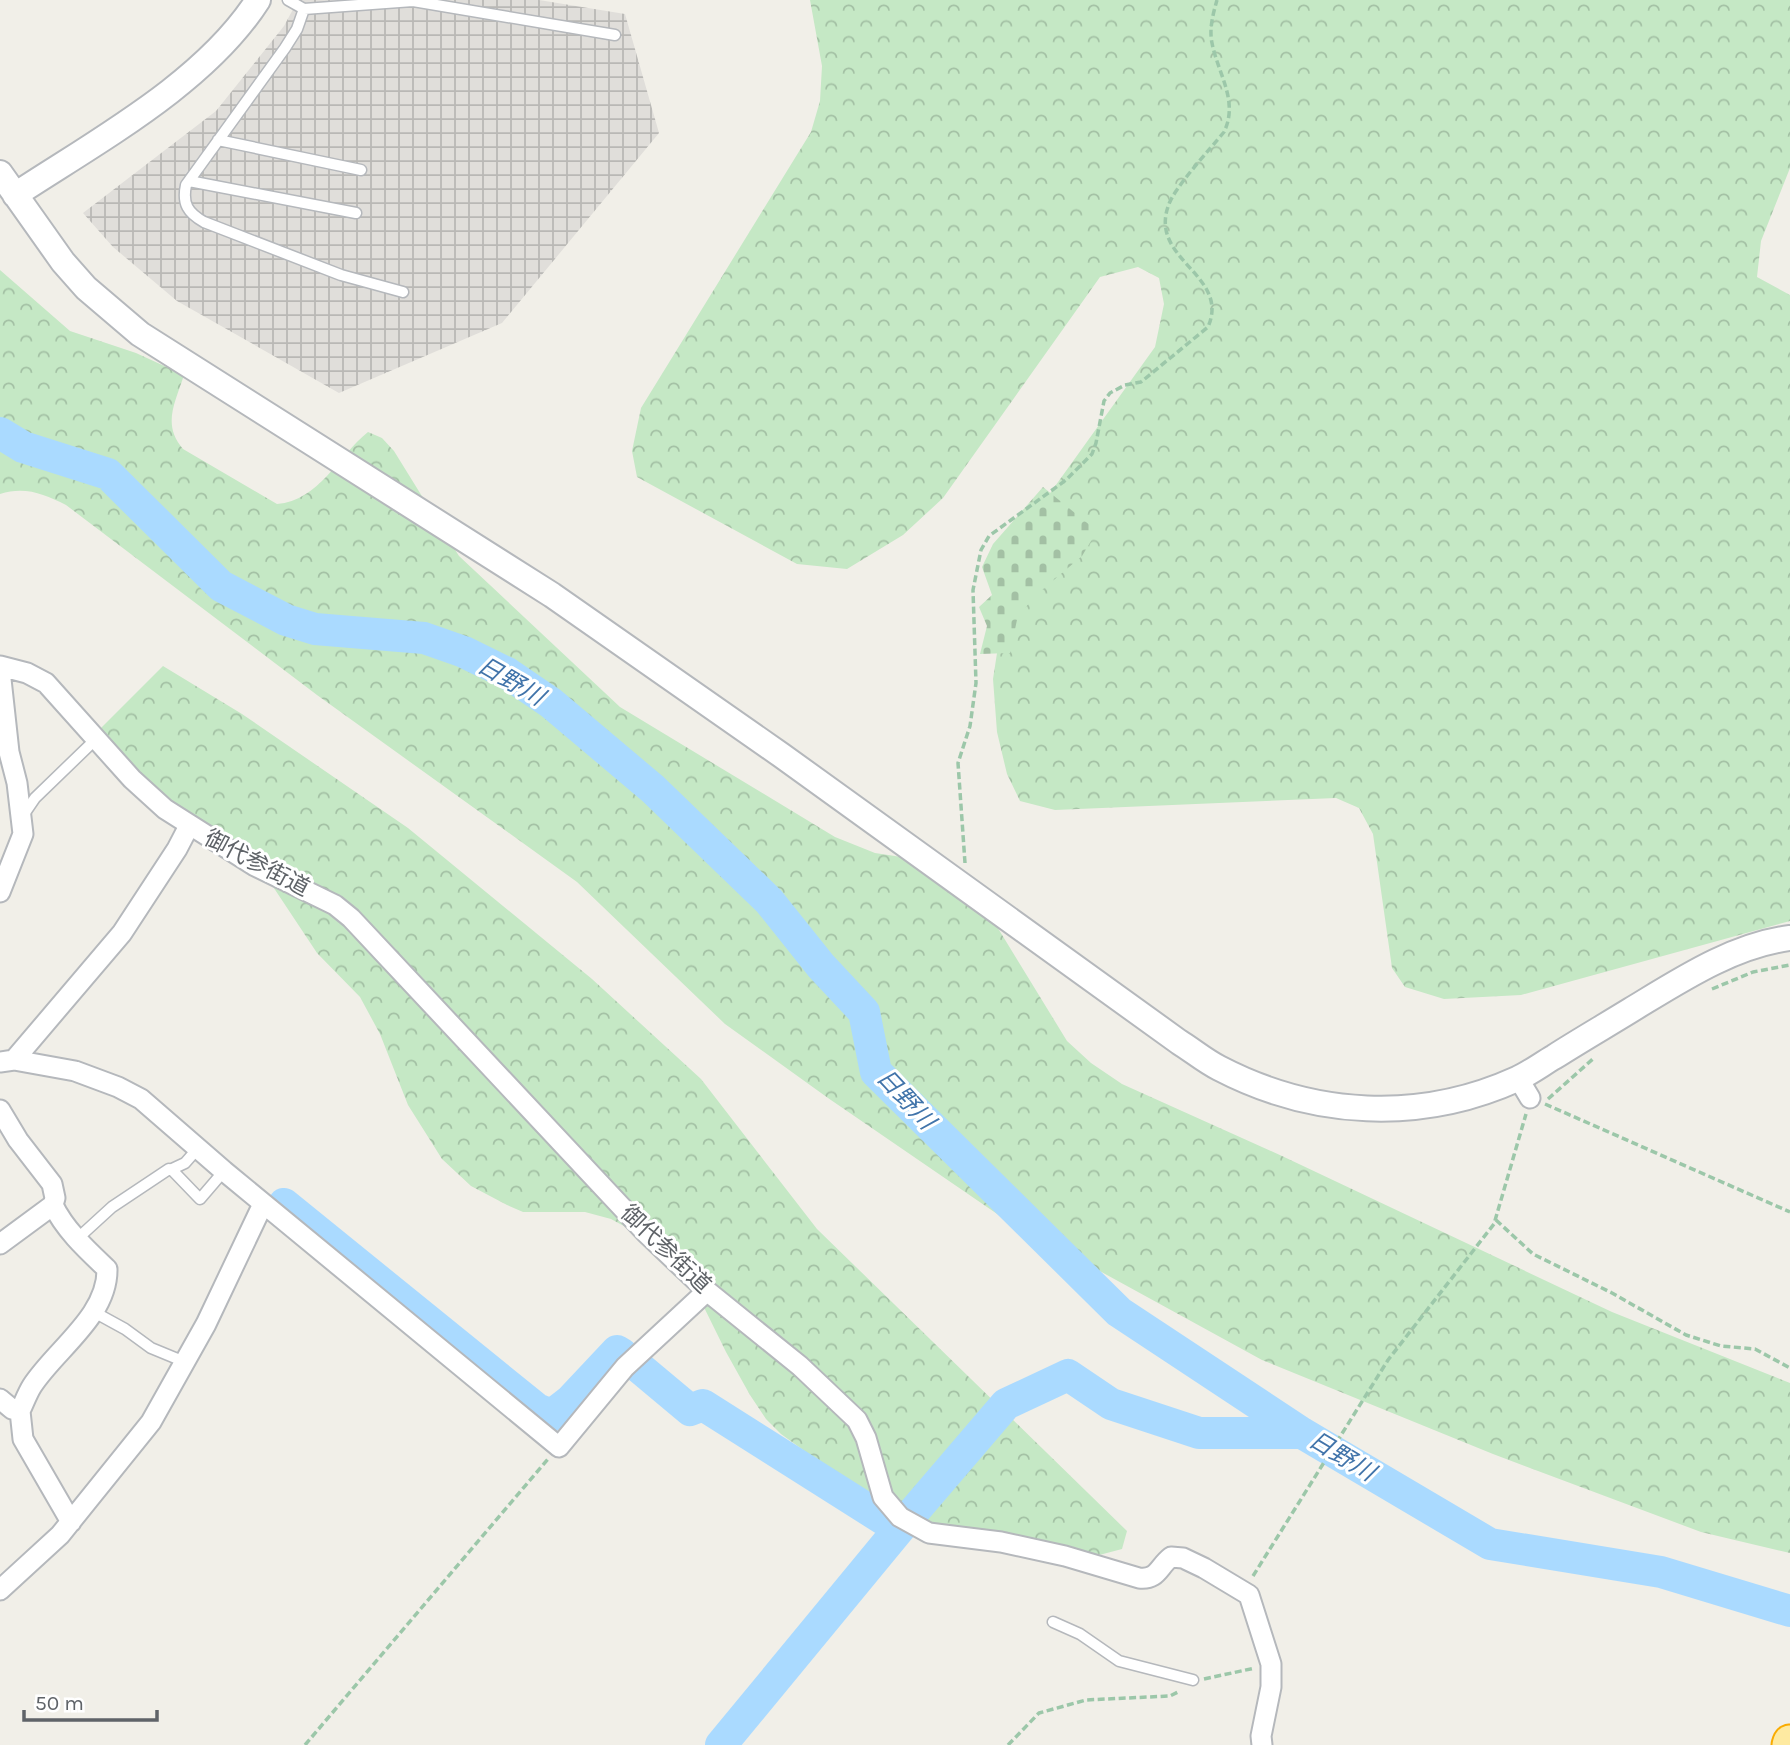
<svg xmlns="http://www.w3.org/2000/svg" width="1790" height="1745" viewBox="0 0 1790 1745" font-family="Karla,'Noto Sans JP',sans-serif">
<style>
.industrial{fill:url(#industrial-grid)}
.forest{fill:url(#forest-crowns)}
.cemetery{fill:url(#cemetery-stones)}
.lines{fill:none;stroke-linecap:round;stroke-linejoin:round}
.river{stroke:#aadaff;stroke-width:32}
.service-casing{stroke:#b5b8bc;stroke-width:13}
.minor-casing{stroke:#b5b8bc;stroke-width:23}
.tertiary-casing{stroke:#b5b8bc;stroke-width:28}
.trunk-casing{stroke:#f9ab00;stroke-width:37}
.path{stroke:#9cc7a9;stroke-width:3.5;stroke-dasharray:7 3.5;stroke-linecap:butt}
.service{stroke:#fff;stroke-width:10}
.minor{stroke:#fff;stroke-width:19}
.tertiary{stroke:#fff;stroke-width:24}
.trunk{stroke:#feeaa1;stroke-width:33}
.labels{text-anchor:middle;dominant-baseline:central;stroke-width:6;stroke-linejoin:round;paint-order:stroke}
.street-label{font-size:23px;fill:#5f6368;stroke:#fff}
.water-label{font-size:24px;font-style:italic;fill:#4174aa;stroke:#fff}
</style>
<defs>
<pattern id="industrial-grid" width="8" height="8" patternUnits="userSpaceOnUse" patternTransform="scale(1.75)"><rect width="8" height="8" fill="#e0deda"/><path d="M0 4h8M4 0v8" fill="none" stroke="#b9b8b5"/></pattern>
<pattern id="forest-crowns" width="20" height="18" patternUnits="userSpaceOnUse" patternTransform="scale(1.75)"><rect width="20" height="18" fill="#c5e8c5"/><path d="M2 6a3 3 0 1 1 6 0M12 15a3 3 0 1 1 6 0" fill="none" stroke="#a3c0a4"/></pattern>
<pattern id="cemetery-stones" width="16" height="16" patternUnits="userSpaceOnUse" patternTransform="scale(1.75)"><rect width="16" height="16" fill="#c5e8c5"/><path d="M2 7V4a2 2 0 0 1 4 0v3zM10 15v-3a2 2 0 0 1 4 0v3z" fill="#a3c0a4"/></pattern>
</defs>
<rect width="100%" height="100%" fill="#f1efe8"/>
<path class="industrial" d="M 298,0 L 539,0 L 625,14 L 659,133 L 502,323 L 339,393 L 177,301 L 113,247 L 83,213 L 216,111 L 284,26 Z"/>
<path class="forest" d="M 810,0 L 1790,0 L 1790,168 L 1761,241 L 1757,277 L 1790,295 L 1790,921 L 1521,995 L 1444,999 L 1405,987 L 1392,968 L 1373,834 L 1359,808 L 1336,798 L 1055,810 L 1020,801 L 1007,774 L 997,732 L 993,679 L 1012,556 L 1048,496 L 1155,347 L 1164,304 L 1159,278 L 1138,267 L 1100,277 L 943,498 L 903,535 L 847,569 L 797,564 L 637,477 L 632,451 L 641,408 L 811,132 L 820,101 L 822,66 Z
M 0,270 L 70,331 L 136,353 L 184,375 C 175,403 162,425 183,449 L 277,504 C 319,501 338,456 368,432 L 382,438 L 394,451 L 459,556 L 620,707 L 835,837 L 875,853 L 908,858 L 985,907 L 1067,1041 L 1091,1063 L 1122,1084 L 1282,1156 L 1612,1312 L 1790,1383 L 1790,1553 L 1701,1532 L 1493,1454 L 1262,1360 L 1003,1218 L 828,1098 L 725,1024 L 577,882 L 317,695 L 66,505 C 44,494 25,486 0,494 Z
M 163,666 L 242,714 L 408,828 L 592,979 L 701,1079 L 817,1229 L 1127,1531 L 1122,1549 L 1088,1558 L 962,1532 L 893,1515 L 781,1434 L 766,1419 L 750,1395 L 726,1352 L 693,1285 L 633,1231 L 611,1219 L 585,1212 L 523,1212 L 507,1205 L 471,1186 L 442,1159 L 408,1105 L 380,1034 L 360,997 L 317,953 L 250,852 L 184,815 L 109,745 L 99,730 Z"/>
<path class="cemetery" d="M 1043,487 L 1097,531 L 1082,556 L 1042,590 L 1018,615 L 1010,653 L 980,654 L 987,626 L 979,607 L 992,595 L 982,567 L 993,544 Z"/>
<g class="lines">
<path class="river" d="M 0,433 L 23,447 L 108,474 L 221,586 L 286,620 L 315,629 L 424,638 L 464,652 L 507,673 L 551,703 L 653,789 L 769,901 L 821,966 L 864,1012 L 876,1072 L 1119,1312 L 1302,1433 L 1490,1544 L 1661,1572 L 1790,1611
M 284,1204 L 537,1409 L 552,1415 L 570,1401 L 617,1351 L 622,1354
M 635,1364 L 690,1410 L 703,1405 L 899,1529
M 721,1745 L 899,1529 L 1006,1404 L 1068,1375 L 1111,1404 L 1199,1433 L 1302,1433"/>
<defs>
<path id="service" d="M 288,0 L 304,9 L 413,1 L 615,35
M 304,9 L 297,29 L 285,48 L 186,185 C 182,204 188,213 204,222 L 341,275 L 403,292
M 218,140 L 361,170
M 189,181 L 356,213
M 22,817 L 35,798 L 96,739
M 170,1170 L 185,1163 L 199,1147
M 77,1239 L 112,1207 L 169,1169 L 173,1171 L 200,1199 L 224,1171
M 94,1312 L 125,1329 L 151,1348 L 185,1362
M 1053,1622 L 1080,1634 L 1119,1661 L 1193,1680"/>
<path id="minor" d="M 0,666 L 27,673 L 46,683 L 132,779 L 165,809 L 255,866 L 335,905 L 351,918 L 646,1233 L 707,1291 L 800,1366 L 857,1420 L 866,1438 L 883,1497 L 900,1517 L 929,1533 L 1001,1542 L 1065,1556 L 1139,1578 C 1158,1580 1158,1567 1171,1557 L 1183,1558 L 1204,1568 L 1249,1595 L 1271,1664 L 1271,1687 L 1261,1736 L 1262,1745
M 0,670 L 9,752 L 17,783 L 23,834 L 0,892
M 14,1060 L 122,933 L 177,849 L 189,826
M 0,1062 L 14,1060 L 75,1071 L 118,1087 L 141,1099 L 224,1171 L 559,1447 L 625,1367 L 707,1291
M 1518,1078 L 1530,1098
M 0,1110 L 18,1140 L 52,1184 L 55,1198 L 53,1205 L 0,1244
M 0,1399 L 12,1409 L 20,1411 L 23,1439 L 71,1522
M 20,1411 C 24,1403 27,1394 32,1386 C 55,1350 108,1316 107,1269 C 87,1250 65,1230 53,1205
M 0,1590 L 60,1535 L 151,1422 L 206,1324 L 263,1204"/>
<path id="tertiary" d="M 0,173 L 63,262 L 86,288 L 140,334 L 552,595 L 781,755 L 1179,1042 C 1192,1050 1205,1061 1219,1068 C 1313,1117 1420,1123 1517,1079 C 1530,1073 1542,1064 1554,1057 C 1579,1041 1605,1026 1631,1010 C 1679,981 1733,945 1790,938
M 15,195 C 97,141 205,83 258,0"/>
<path id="trunk" d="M 1789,1745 L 1790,1742"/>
</defs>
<use href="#service" class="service-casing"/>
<use href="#minor" class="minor-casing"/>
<use href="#tertiary" class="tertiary-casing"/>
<use href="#trunk" class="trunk-casing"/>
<path class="path" d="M 965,863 L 958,763 L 970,726 L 976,683 L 973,590 L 981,550 L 989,536 L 1066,480 L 1092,454 L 1096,443 L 1104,401 L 1110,393 L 1125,385 L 1141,382 L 1208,327 C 1231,274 1147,260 1169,204 C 1175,187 1211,148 1224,132 C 1239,101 1218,74 1212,43 C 1209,29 1213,14 1217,0
M 1712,989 L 1753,972 L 1790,965
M 1548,1099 L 1594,1058
M 1545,1104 L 1790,1212
M 1496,1220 L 1533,1254 L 1612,1293 L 1686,1335 L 1721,1346 L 1755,1349 L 1790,1368
M 1253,1576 L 1388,1360 L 1494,1224 L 1526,1114
M 1204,1679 L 1255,1668
M 305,1745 L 548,1459
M 1008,1745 L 1039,1713 L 1086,1700 L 1170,1696 L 1180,1691"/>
<use href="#service" class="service"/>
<use href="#minor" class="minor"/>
<use href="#tertiary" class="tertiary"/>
<use href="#trunk" class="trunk"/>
</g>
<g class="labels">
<g class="street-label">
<text transform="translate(257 863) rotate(28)">御代参街道</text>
<text transform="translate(666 1249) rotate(44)">御代参街道</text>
</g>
<g class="water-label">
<text transform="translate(511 681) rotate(30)">日野川</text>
<text transform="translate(906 1099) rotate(47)">日野川</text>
<text transform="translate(1342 1456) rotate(31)">日野川</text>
</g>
</g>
<path d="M24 1710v10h133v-10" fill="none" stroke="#5f6368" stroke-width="3.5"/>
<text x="35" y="1710" font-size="21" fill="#5f6368" stroke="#ffffff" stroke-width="5" paint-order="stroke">50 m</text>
</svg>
